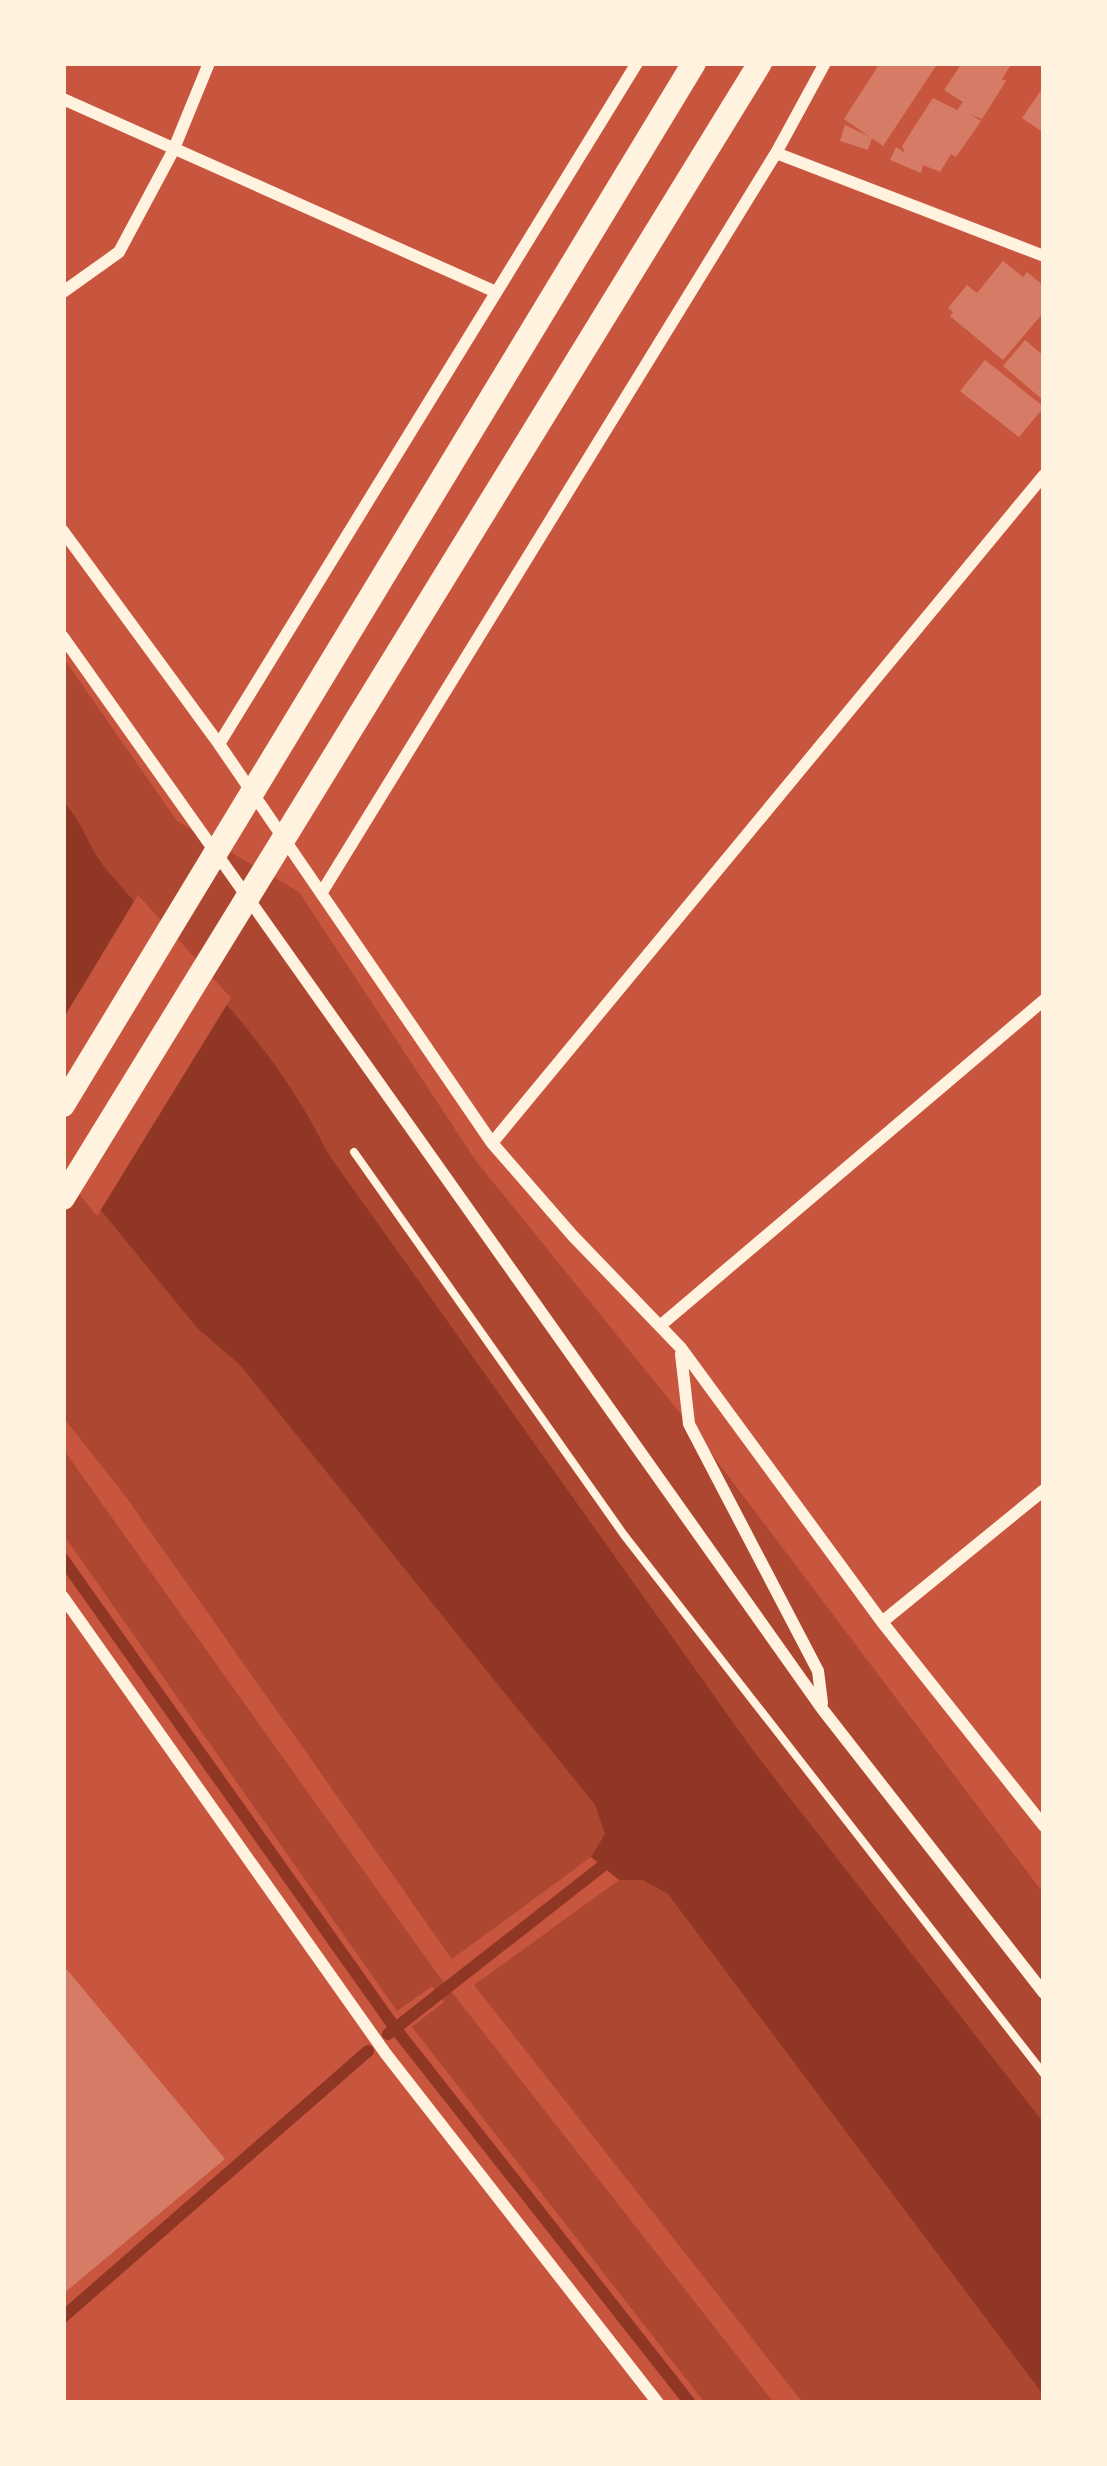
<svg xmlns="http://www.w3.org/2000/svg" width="1107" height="2466" viewBox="0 0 1107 2466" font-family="Lato,sans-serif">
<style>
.green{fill:#ae4732}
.water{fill:#8f3625}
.pier{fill:#c8553d}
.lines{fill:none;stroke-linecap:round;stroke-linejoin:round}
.stream{stroke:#8f3625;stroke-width:12}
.building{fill:#d67c66}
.path{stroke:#fff3e0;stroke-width:8}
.minor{stroke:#fff3e0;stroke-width:12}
.secondary{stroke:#fff3e0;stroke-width:24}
</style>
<rect width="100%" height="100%" fill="#c8553d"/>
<path class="green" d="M 63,657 L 177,821 L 299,892 L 476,1161 L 689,1424 L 1044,1894 L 1044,2123 L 755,1753 L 327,1152 C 274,1041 186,963 107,870 C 89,849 83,822 63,801 Z
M 63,1164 L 197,1328 L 240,1365 L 595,1805 L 605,1834 L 591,1857 L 452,1959 L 126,1497 L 63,1417 Z
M 63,1449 L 436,1972 L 774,2403 L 705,2403 L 412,2027 L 444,2002 L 432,1986 L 397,2011 L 63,1534 Z
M 619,1880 L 643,1880 L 668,1893 L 1044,2396 L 1044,2403 L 803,2403 L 474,1985 Z"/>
<path class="water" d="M 63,801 C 83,822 89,849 107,870 C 186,963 274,1041 327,1152 L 755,1753 L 1044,2123 L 1044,2396 L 668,1894 L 643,1880 L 619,1880 L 591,1857 L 605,1834 L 595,1805 L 240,1365 L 197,1328 L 63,1164 Z"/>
<path class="pier" d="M 138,895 L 231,998 L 97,1216 L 63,1174 L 63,1019 Z"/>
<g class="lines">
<path class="stream" d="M 63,1559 L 395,2028 L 690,2403
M 388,2034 L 614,1857
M 63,2317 L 368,2051"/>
</g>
<path class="building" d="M 880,63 L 938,63 L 883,146 L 844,119 Z
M 962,63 L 1012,63 L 1002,79 L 1006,81 L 982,119 L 970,114 L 981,121 L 956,157 L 951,154 L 940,172 L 923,165 L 921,173 L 890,160 L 896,147 L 905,153 L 902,146 L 933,98 L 957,110 L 963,102 L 944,90 Z
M 1044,86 L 1044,133 L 1022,118 Z
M 845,125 L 872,138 L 868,150 L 840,141 Z
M 1003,261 L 1023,277 L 1027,272 L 1044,286 L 1044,312 L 1003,360 L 950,316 L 953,312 L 948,308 L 967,285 L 977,293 Z
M 1025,340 L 1044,356 L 1044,401 L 1003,366 Z
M 985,360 L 1044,407 L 1019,437 L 960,391 Z
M 63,1965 L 225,2159 L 63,2294 Z"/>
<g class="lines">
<path class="path" d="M 354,1152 L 624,1535 L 1044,2074"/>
<path class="minor" d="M 63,99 L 496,292
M 776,153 L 1044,256
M 63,292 L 119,252 L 173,151 L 209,63
M 63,531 L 219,744 L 492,1143 L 573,1236 L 681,1348 L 882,1622 L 1044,1826
M 63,637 L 823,1710 L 1044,1993
M 219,744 L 637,63
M 322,892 L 776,153 L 825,63
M 492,1143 L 1044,475
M 661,1325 L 1044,1000
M 681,1354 L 689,1424 L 818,1671 L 822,1703
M 63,1597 L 386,2054 L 658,2403
M 882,1622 L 1044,1490"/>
<path class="secondary" d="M 63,1105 L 694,63
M 63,1198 L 760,63"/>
</g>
<rect width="1107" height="2466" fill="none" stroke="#fff3e0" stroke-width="132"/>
</svg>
